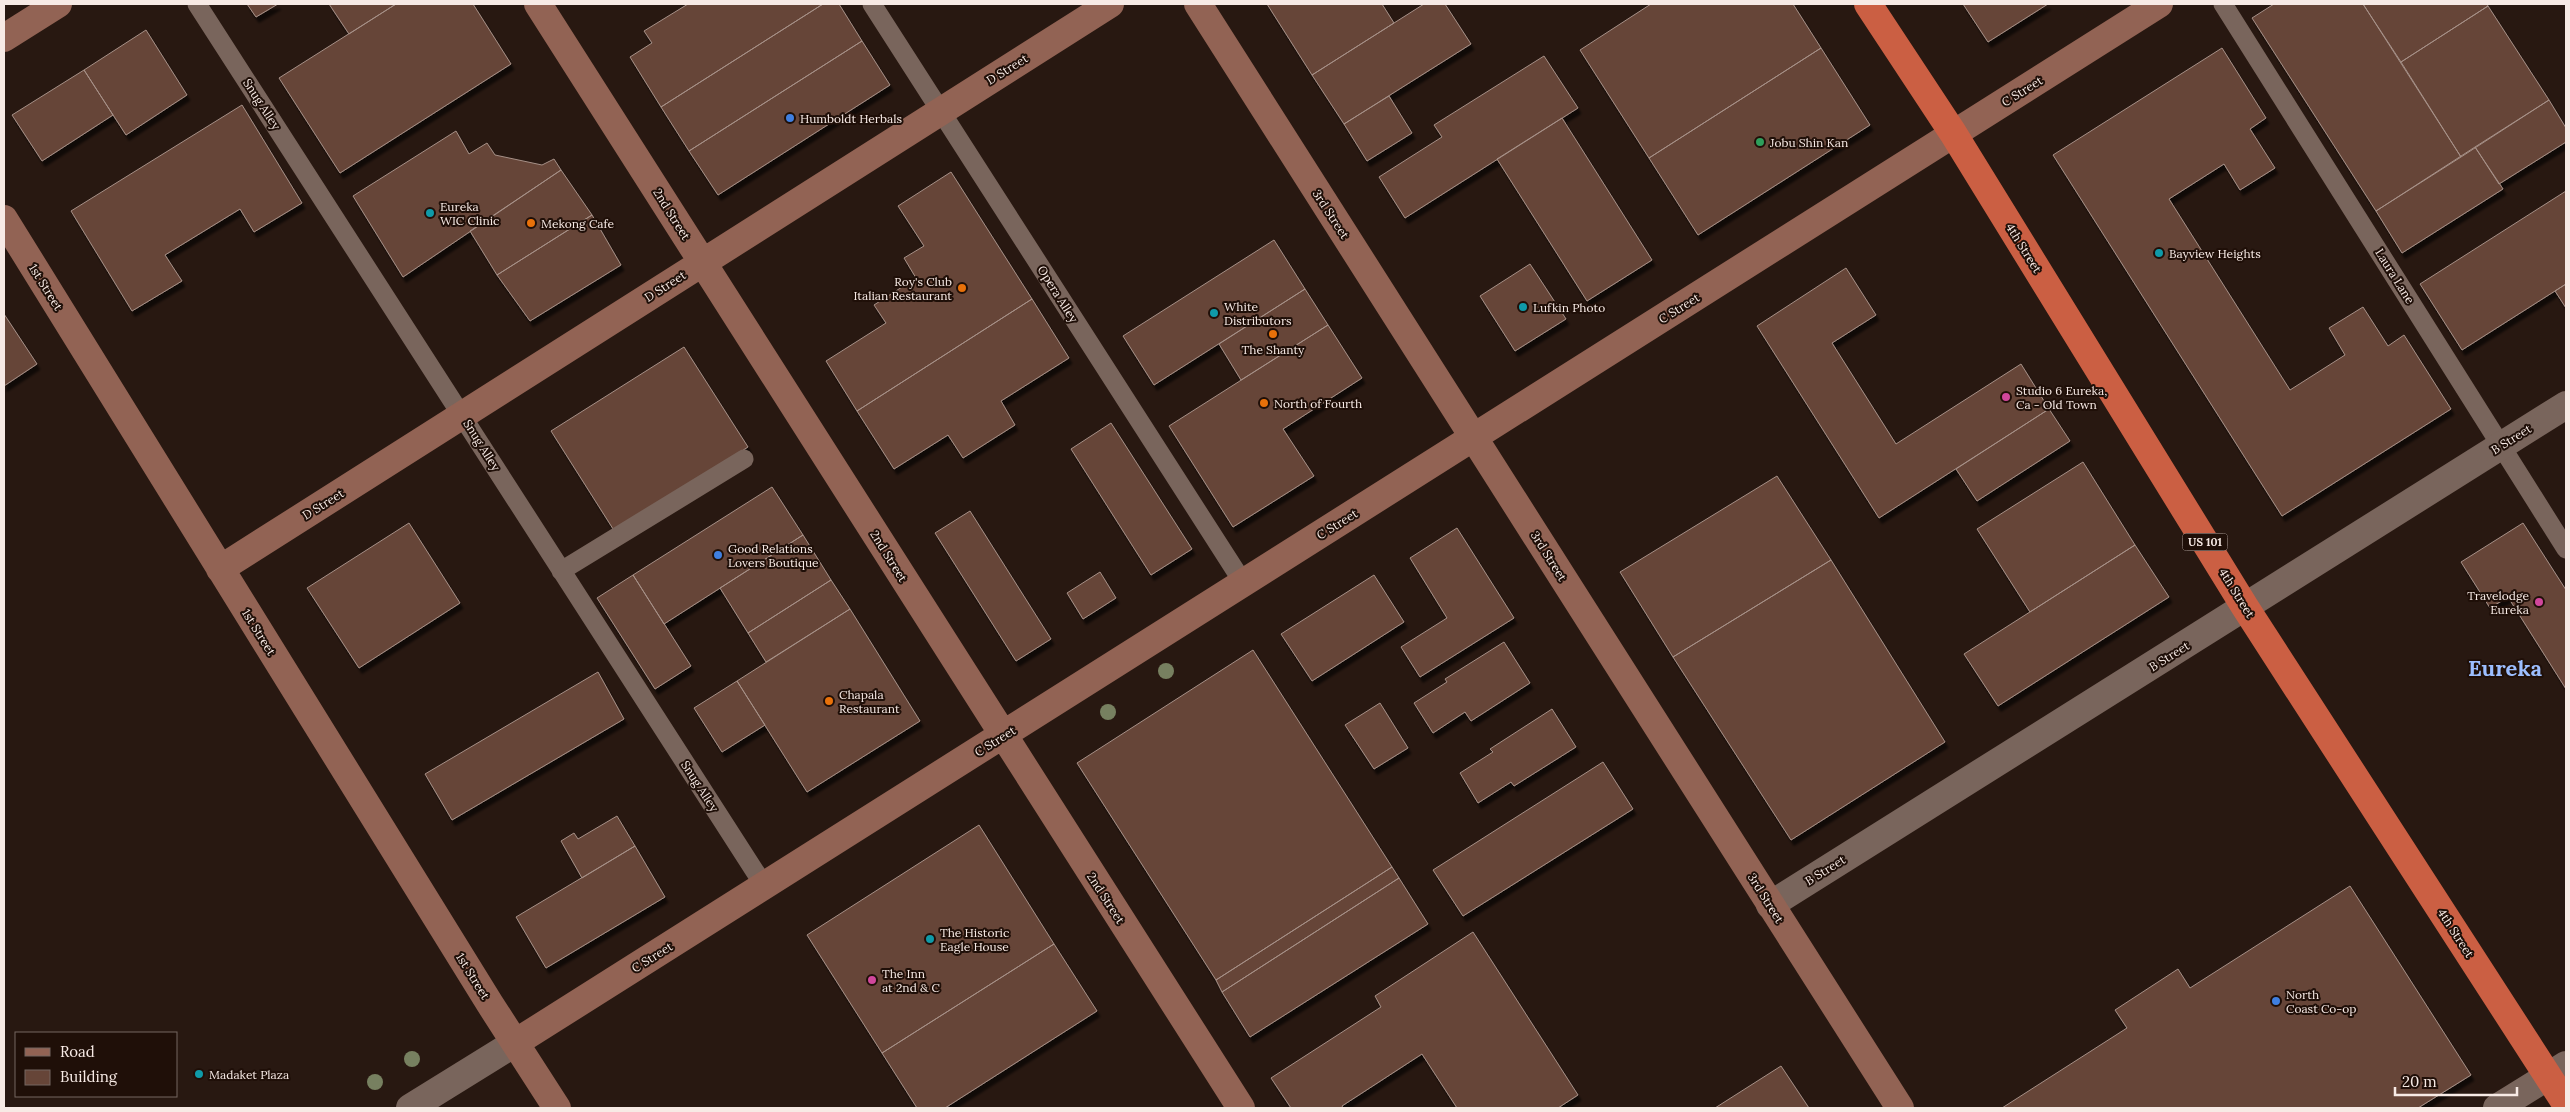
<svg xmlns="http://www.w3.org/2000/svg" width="2570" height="1112" viewBox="0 0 2570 1112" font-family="Lora,serif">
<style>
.building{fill:#664538;stroke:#a69087;filter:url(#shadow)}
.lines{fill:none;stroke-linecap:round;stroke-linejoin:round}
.lane{stroke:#79655c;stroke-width:19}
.street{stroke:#79655c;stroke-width:28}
.secondary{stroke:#926354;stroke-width:28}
.highway{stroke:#cb5f43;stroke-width:28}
.tree{fill:#778060}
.shop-dot{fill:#3f7fe0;stroke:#1f0f08;stroke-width:2}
.leisure-dot{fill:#2e9e5b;stroke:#1f0f08;stroke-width:2}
.culture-dot{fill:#0f9aa8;stroke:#1f0f08;stroke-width:2}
.food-dot{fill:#e8710a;stroke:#1f0f08;stroke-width:2}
.hotel-dot{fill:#d1479c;stroke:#1f0f08;stroke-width:2}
.labels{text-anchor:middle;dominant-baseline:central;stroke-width:4;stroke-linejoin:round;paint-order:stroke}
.shield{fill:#1f0f08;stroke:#b6a8a3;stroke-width:1}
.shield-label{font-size:11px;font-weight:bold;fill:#f7eae5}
.street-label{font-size:12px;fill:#f7eae5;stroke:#1f0f08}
.poi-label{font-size:12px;fill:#f7eae5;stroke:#1f0f08;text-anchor:start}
.town-label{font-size:22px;font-weight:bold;fill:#9cbeff;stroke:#1f0f08}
</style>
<defs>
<filter id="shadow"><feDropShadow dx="3" dy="5.5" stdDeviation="1" flood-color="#0009"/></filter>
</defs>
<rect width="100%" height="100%" fill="#281811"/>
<path class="building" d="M 247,4 L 278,4 L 256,17 Z
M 329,4 L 396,4 L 349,34 Z
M 396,4 L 473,4 L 511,64 L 340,173 L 279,78 Z
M 688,4 L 823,4 L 661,107 L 630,57 L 652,43 L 644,31 Z
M 823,4 L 839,4 L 862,41 L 689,151 L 661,107 Z
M 1267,4 L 1382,4 L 1394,23 L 1312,75 Z
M 1424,4 L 1445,4 L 1471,44 L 1344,124 L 1312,75 Z
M 1651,4 L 1793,4 L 1821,48 L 1649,158 L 1580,50 Z
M 1963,4 L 2048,4 L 1988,42 Z
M 2274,4 L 2363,4 L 2461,157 L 2376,211 L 2252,18 Z
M 2363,4 L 2487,4 L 2488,6 L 2401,62 Z
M 2488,6 L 2549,100 L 2461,157 L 2401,62 Z
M 146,30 L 187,95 L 126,135 L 84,70 Z
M 862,41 L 890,85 L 718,195 L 689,151 Z
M 1821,48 L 1870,125 L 1698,235 L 1649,158 Z
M 2222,48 L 2266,118 L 2250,129 L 2275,168 L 2240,190 L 2224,164 L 2169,199 L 2290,390 L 2345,355 L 2329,328 L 2363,307 L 2388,346 L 2404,335 L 2451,409 L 2282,516 L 2053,155 Z
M 1544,56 L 1578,108 L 1405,218 L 1379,177 L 1442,137 L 1434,125 Z
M 84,70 L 113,115 L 42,161 L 12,115 Z
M 1389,96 L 1412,133 L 1367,161 L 1344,124 Z
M 2549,100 L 2566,128 L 2566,142 L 2499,184 L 2475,147 Z
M 242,105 L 302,203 L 254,232 L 240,209 L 165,255 L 182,281 L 132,311 L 71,211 Z
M 1562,118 L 1652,260 L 1587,301 L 1497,159 Z
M 456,131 L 469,154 L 487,143 L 495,155 L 542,165 L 554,159 L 561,170 L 403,277 L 353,196 Z
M 2475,147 L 2503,189 L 2402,253 L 2376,211 Z
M 561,170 L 592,215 L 497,275 L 470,231 Z
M 951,172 L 1032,299 L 857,411 L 826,361 L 886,323 L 874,305 L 916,278 L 904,258 L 924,246 L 898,206 Z
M 2566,191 L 2566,284 L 2462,350 L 2420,284 Z
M 592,215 L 621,265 L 530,321 L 497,275 Z
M 1274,240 L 1305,289 L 1154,385 L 1123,336 Z
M 1530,264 L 1566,319 L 1515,351 L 1480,296 Z
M 1846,268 L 1876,315 L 1832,343 L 1896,444 L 2021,364 L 2049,409 L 1879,518 L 1757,326 Z
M 2566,284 L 2566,308 L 2555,291 Z
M 1305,289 L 1328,325 L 1241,380 L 1219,344 Z
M 1032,299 L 1069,358 L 1001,401 L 1015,425 L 963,458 L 948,435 L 894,469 L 857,411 Z
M 4,314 L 37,364 L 4,386 Z
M 1328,325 L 1362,378 L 1283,429 L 1314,476 L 1233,527 L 1169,426 Z
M 684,347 L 748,447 L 615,532 L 551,431 Z
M 2049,409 L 2070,441 L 1977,501 L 1956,469 Z
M 1111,423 L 1192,549 L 1151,575 L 1071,449 Z
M 2083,462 L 2135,545 L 2030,612 L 1977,529 Z
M 1777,476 L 1831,560 L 1673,657 L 1620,572 Z
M 772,487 L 803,535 L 664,624 L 633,575 Z
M 970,511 L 1051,639 L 1016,661 L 935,533 Z
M 409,523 L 460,603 L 359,668 L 307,588 Z
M 2523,523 L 2566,590 L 2566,689 L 2508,597 L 2490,608 L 2461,562 Z
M 1457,528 L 1514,618 L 1420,677 L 1401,647 L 1447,618 L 1410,558 Z
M 803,535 L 831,580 L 748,633 L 720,588 Z
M 2135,545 L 2169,597 L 1998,706 L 1964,654 Z
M 1831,560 L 1945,742 L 1791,840 L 1673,657 Z
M 1100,572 L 1116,598 L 1083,619 L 1067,593 Z
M 633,575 L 691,666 L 655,689 L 597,598 Z
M 1374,575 L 1404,622 L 1312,681 L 1281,634 Z
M 831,580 L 850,609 L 766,662 L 748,633 Z
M 850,609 L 920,721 L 807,792 L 737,681 Z
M 1504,642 L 1530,683 L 1471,721 L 1465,712 L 1433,733 L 1414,703 L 1447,682 L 1445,679 Z
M 1253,650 L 1392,867 L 1216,980 L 1077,763 Z
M 598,672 L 624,719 L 452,820 L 425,774 Z
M 737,681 L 765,725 L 722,752 L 694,708 Z
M 1380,703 L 1408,748 L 1374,769 L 1345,725 Z
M 1552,709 L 1576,747 L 1514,786 L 1511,782 L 1478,803 L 1460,773 L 1493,752 L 1490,749 Z
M 1603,762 L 1633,809 L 1463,916 L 1433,870 Z
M 617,816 L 635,846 L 582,878 L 561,841 L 574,833 L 578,839 Z
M 979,825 L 1054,944 L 882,1053 L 807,935 Z
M 635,846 L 665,897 L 546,968 L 516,917 Z
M 1392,867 L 1399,878 L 1222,992 L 1216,980 Z
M 1399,878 L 1428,924 L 1250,1037 L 1222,992 Z
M 2350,886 L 2471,1075 L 2418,1108 L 2002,1108 L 2127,1028 L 2115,1010 L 2178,969 L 2190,988 Z
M 1473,932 L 1578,1095 L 1558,1108 L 1457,1108 L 1422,1054 L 1342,1106 L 1343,1108 L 1291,1108 L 1271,1078 L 1381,1007 L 1375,996 Z
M 1054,944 L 1097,1011 L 945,1108 L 917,1108 L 882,1053 Z
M 1781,1066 L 1809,1108 L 1715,1108 Z"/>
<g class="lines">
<path class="lane" d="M 197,4 L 765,887
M 872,4 L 1244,584
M 2223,4 L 2566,549
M 561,571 L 744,459"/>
<path class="street" d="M 1770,905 L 2566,405
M 410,1108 L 515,1043
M 2497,1108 L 2566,1065"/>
<path class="secondary" d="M 538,4 L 1241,1108
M 1198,4 L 1900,1108
M 4,38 L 58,4
M 4,219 L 490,1004 L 557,1108
M 220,569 L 1110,4
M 515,1043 L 2159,4"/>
<path class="highway" d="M 1868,4 L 1953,133 L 2245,607 L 2566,1104"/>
</g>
<g class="tree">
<circle cx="1166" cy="671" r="8"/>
<circle cx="1108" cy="712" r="8"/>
<circle cx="412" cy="1059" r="8"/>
<circle cx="375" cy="1082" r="8"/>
</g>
<g class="shop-dot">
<circle cx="790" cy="118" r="5"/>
<circle cx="718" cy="555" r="5"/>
<circle cx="2276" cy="1001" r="5"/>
</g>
<circle class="leisure-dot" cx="1760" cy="142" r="5"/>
<g class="culture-dot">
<circle cx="430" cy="213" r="5"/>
<circle cx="2159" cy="253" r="5"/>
<circle cx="1523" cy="307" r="5"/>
<circle cx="1214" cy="313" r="5"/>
<circle cx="930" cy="939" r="5"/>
<circle cx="199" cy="1074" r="5"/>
</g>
<g class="food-dot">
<circle cx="531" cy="223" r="5"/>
<circle cx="962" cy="288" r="5"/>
<circle cx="1273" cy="334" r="5"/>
<circle cx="1264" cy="403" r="5"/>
<circle cx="829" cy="701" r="5"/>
</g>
<g class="hotel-dot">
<circle cx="2006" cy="397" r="5"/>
<circle cx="2539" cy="602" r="5"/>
<circle cx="872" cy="980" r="5"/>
</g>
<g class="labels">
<rect class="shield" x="2182.5" y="533.5" width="45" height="17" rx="4"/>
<g class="shield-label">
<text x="2205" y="542">US 101</text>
</g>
<g class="street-label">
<text transform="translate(1007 69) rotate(-32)">D Street</text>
<text transform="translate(2022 91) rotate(-32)">C Street</text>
<text transform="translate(262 104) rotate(57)">Snug Alley</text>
<text transform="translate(672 214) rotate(58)">2nd Street</text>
<text transform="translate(1331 214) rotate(57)">3rd Street</text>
<text transform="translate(2024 248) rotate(58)">4th Street</text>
<text transform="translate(2395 276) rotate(58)">Laura Lane</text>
<text transform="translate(665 286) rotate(-33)">D Street</text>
<text transform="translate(46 287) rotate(58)">1st Street</text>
<text transform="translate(1058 294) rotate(58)">Opera Alley</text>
<text transform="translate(1679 308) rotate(-32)">C Street</text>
<text transform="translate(2511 439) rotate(-32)">B Street</text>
<text transform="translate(482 445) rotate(58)">Snug Alley</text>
<text transform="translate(323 504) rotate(-32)">D Street</text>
<text transform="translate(1337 524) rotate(-32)">C Street</text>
<text transform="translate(889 556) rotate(58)">2nd Street</text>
<text transform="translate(1549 556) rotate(58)">3rd Street</text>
<text transform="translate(2237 593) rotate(58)">4th Street</text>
<text transform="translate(259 632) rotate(58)">1st Street</text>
<text transform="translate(2169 656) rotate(-32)">B Street</text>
<text transform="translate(995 741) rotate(-32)">C Street</text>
<text transform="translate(700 786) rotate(57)">Snug Alley</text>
<text transform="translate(1825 870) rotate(-32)">B Street</text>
<text transform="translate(1106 898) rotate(57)">2nd Street</text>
<text transform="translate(1766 898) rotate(58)">3rd Street</text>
<text transform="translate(2456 933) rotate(57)">4th Street</text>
<text transform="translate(652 957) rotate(-32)">C Street</text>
<text transform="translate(473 976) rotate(58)">1st Street</text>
</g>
<g class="poi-label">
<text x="800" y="118">Humboldt Herbals</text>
<text x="1770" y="142">Jobu Shin Kan</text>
<text x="440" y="206">Eureka<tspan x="440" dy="14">WIC Clinic</tspan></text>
<text x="541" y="223">Mekong Cafe</text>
<text x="2169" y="253">Bayview Heights</text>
<text x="952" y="281" text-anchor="end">Roy's Club<tspan x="952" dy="14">Italian Restaurant</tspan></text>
<text x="1224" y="306">White<tspan x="1224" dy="14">Distributors</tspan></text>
<text x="1533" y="307">Lufkin Photo</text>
<text x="1273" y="349" text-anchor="middle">The Shanty</text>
<text x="2016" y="390">Studio 6 Eureka,<tspan x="2016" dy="14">Ca - Old Town</tspan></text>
<text x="1274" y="403">North of Fourth</text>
<text x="728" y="548">Good Relations<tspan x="728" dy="14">Lovers Boutique</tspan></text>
<text x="2529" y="595" text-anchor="end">Travelodge<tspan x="2529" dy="14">Eureka</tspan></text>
<text x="839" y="694">Chapala<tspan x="839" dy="14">Restaurant</tspan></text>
<text x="940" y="932">The Historic<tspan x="940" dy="14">Eagle House</tspan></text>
<text x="882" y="973">The Inn<tspan x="882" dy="14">at 2nd &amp; C</tspan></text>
<text x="2286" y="994">North<tspan x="2286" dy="14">Coast Co-op</tspan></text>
<text x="209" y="1074">Madaket Plaza</text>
</g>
<g class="town-label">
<text x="2505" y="668">Eureka</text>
</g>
</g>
<rect width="2570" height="1112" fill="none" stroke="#f7eae5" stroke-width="10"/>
<rect x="15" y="1032" width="162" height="65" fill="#1f0f08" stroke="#756760"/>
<rect x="25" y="1048" width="25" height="8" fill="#926354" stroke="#756760"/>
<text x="60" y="1057" font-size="15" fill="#f7eae5">Road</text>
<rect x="25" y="1070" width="25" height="15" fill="#664538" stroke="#756760"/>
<text x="60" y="1082" font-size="15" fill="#f7eae5">Building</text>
<path d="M2395 1087v8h122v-8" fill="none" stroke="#f7eae5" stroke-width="2.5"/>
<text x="2402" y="1087" font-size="15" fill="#f7eae5" stroke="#1f0f08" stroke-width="4" paint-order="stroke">20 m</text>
</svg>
